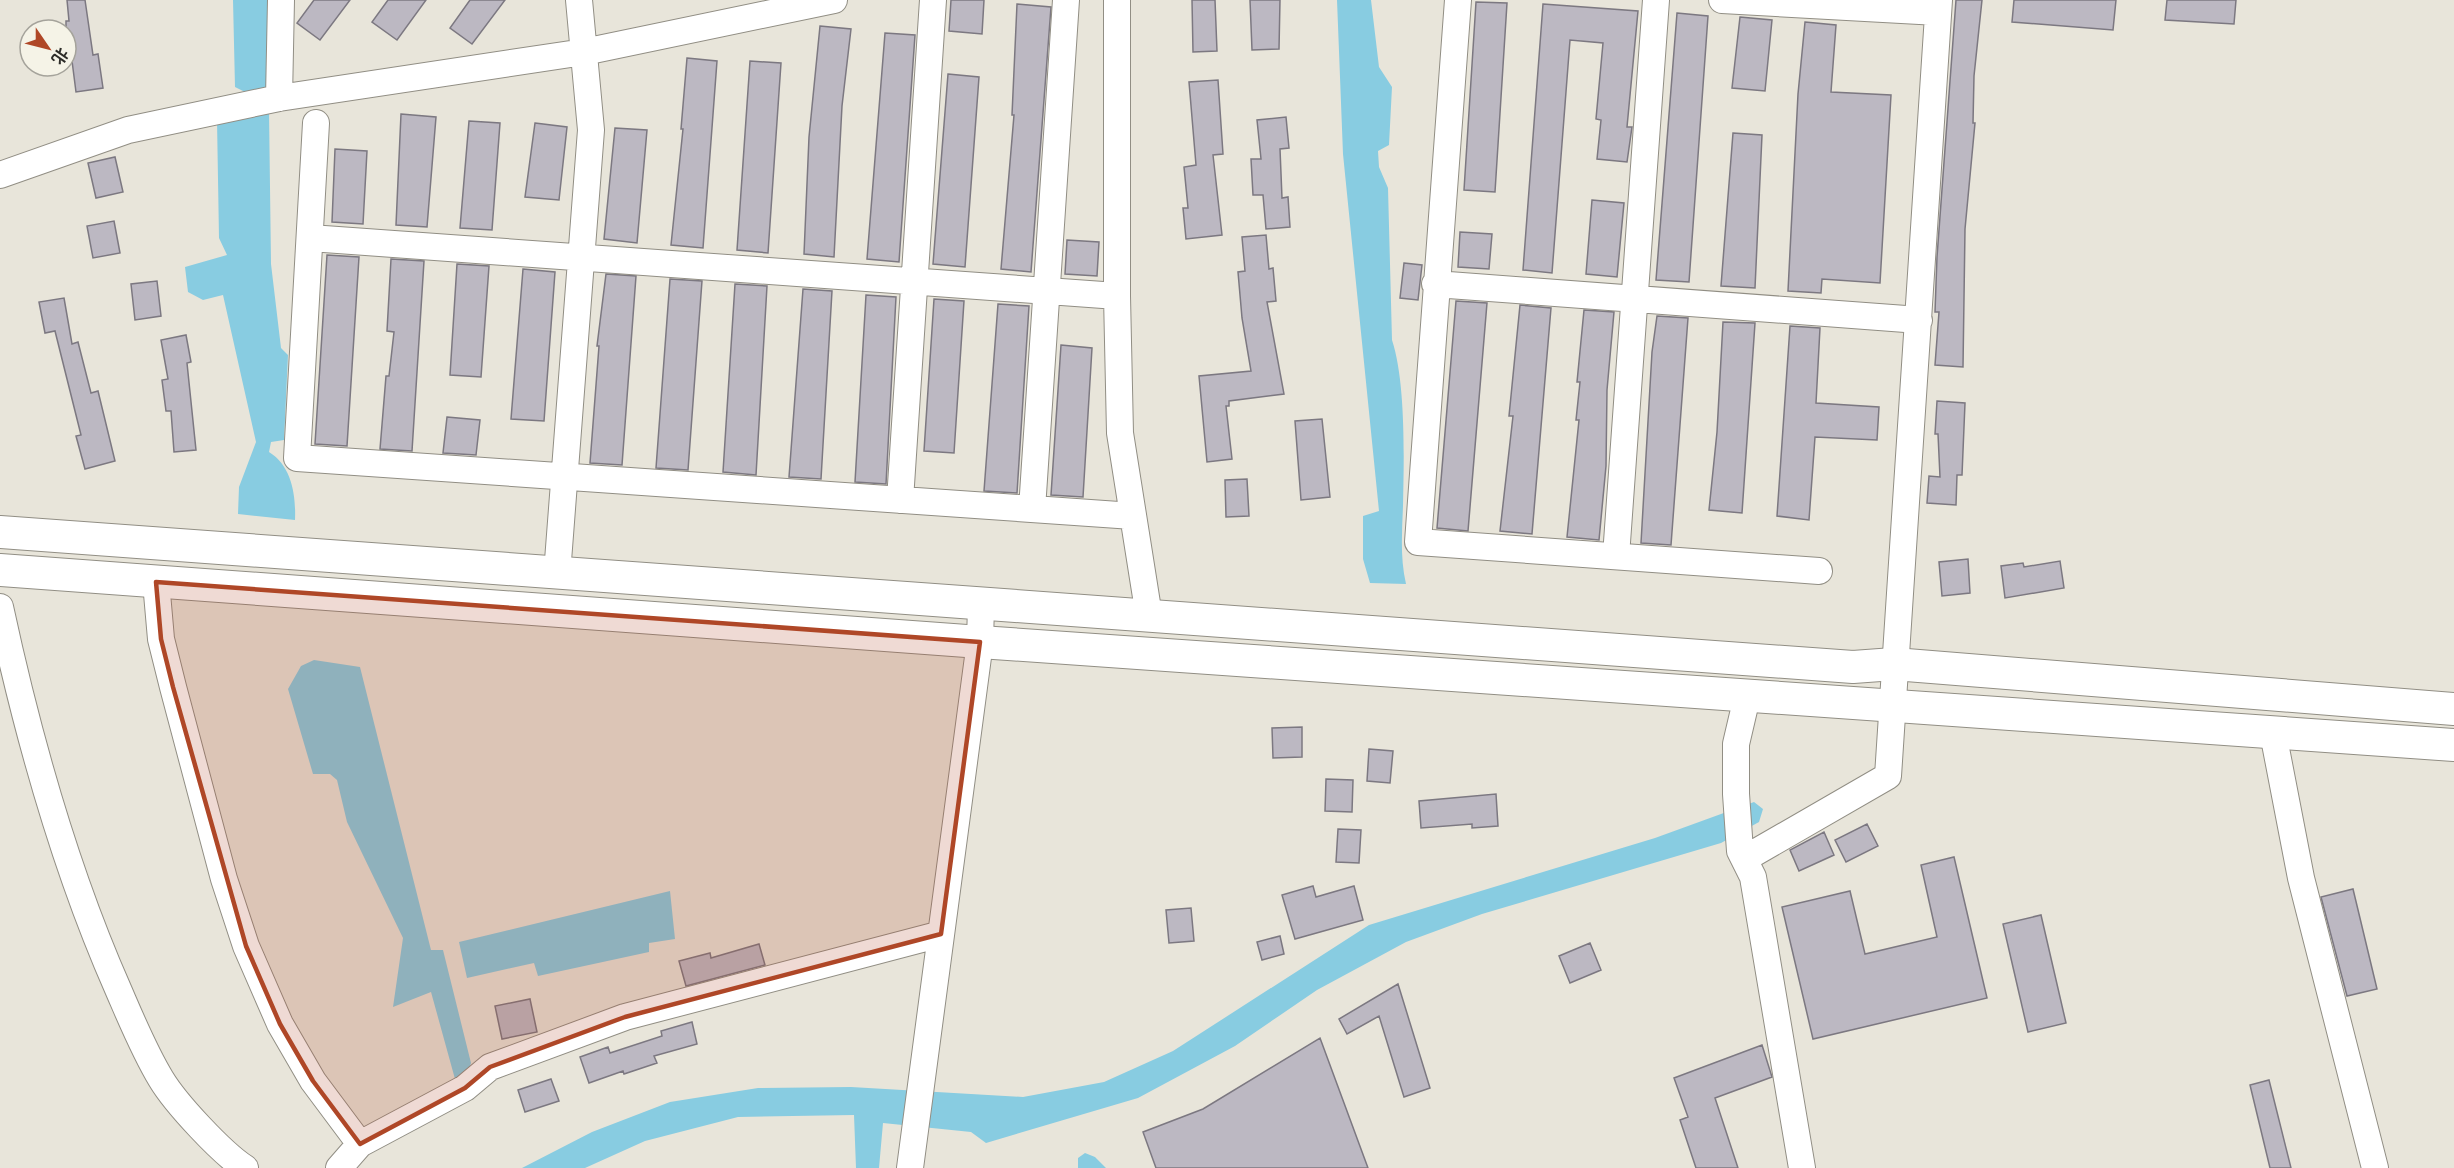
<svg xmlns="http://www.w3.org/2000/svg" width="2454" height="1168" viewBox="0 0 2454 1168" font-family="'Sofia Sans Condensed','Noto Sans SC',sans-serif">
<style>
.water{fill:#88cce1}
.building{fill:#bcb8c2;stroke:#7c7881;stroke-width:1.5}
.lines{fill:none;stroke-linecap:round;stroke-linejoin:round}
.minor-casing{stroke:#918e84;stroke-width:28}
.major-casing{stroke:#918e84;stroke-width:34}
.minor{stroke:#fff;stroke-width:26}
.major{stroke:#fff;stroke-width:32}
.marked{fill:#af4727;fill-opacity:0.2;stroke:#af4727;stroke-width:4.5;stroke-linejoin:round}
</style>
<rect width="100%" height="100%" fill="#e8e5da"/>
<path class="water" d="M 233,0 L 273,0 L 270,94 L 253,96 L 235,87 Z
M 1337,0 L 1371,0 L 1379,67 L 1392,87 L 1389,145 L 1378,151 L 1379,167 L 1388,188 L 1392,340 C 1406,383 1404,459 1403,506 C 1402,532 1400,558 1406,584 L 1370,583 L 1363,559 L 1363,516 L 1379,511 L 1343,154 Z
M 269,110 L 271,264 L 281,348 L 288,355 L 284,440 L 271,442 L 269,452 C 292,466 296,496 295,520 L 238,514 L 239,487 L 256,442 L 223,295 L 203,300 L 188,292 L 185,267 L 227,255 L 219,238 L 217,120 Z
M 314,660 L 360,667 L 431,950 L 443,950 L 471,1063 L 464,1082 L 455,1079 L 431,992 L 393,1007 L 403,938 L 347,822 L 337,780 L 330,774 L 313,774 L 288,689 L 301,666 Z
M 1754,802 L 1763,809 L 1759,822 L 1721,843 L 1482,914 L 1406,942 L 1317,990 L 1235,1046 L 1138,1098 L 986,1143 L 971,1132 L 883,1123 L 879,1168 L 856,1168 L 854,1115 L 738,1117 L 645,1141 L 585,1168 L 522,1168 L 592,1132 L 670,1102 L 758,1088 L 851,1087 L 1023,1097 L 1104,1082 L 1173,1051 L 1369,925 L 1655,838 Z
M 670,891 L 675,939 L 649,943 L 649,952 L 538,976 L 534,963 L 467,978 L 459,942 Z
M 1085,1153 L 1095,1157 L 1106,1168 L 1078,1168 L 1078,1158 Z"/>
<path class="building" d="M 67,0 L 85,0 L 93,55 L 98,54 L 103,88 L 76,92 L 71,53 L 67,53 L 66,44 L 66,21 L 69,21 Z
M 314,0 L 350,0 L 320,40 L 297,23 Z
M 388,0 L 426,0 L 397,40 L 372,22 Z
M 470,0 L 505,0 L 472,44 L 450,28 Z
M 951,0 L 984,0 L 982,34 L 949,31 Z
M 1192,0 L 1215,0 L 1217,51 L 1193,52 Z
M 1250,0 L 1280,0 L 1279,49 L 1252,50 Z
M 1956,0 L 1982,0 L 1974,76 L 1973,123 L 1975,123 L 1965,229 L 1963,367 L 1935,365 L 1939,312 L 1935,312 L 1937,257 Z
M 2014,0 L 2116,0 L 2113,30 L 2012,22 Z
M 2167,0 L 2236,0 L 2234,24 L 2165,20 Z
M 1476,2 L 1507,3 L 1495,192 L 1464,190 Z
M 1017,4 L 1051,7 L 1031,272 L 1001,269 L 1014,115 L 1012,115 Z
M 1543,4 L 1638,11 L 1627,127 L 1632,127 L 1627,162 L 1597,159 L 1601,120 L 1596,119 L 1603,43 L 1570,40 L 1552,273 L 1523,270 Z
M 1677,13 L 1708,16 L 1689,282 L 1656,280 Z
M 1740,17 L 1772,20 L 1765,91 L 1732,88 Z
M 1805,22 L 1836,25 L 1831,92 L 1891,95 L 1880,283 L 1822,279 L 1821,293 L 1788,291 L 1798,94 Z
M 820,26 L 851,29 L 842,106 L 834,257 L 804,254 L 809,137 Z
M 885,33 L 915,35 L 899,262 L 867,259 Z
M 687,58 L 717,61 L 703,248 L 671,245 L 683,129 L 681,129 Z
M 750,61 L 781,63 L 768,253 L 737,250 Z
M 948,74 L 979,77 L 965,267 L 933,264 Z
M 1218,80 L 1223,154 L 1213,155 L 1222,235 L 1186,239 L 1183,208 L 1188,208 L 1184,167 L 1196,165 L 1189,82 Z
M 401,114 L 436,117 L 427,227 L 396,225 Z
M 1286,117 L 1289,148 L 1280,149 L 1282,198 L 1288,197 L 1290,227 L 1266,229 L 1263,195 L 1253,195 L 1251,159 L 1261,159 L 1257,120 Z
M 469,121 L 500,123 L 492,230 L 460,228 Z
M 535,123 L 567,127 L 559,200 L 525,197 Z
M 615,128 L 647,130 L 637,243 L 604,239 Z
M 1733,133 L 1762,135 L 1755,288 L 1721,286 Z
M 335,149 L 367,151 L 363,224 L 332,222 Z
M 115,157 L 123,192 L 96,198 L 88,163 Z
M 1592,200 L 1624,203 L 1617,277 L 1586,274 Z
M 114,221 L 120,253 L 93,258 L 87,226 Z
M 1460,232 L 1492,234 L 1489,269 L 1458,267 Z
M 1266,235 L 1269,269 L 1273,268 L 1276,301 L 1267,302 L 1284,394 L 1229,401 L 1229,406 L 1226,406 L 1232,459 L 1207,462 L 1199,376 L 1251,371 L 1242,318 L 1238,272 L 1245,271 L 1242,237 Z
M 1067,240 L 1099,242 L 1097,276 L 1065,274 Z
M 327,255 L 359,257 L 347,446 L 315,444 Z
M 391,259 L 424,261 L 412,451 L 380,449 L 386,376 L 389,376 L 394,332 L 387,331 Z
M 1404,263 L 1422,265 L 1418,300 L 1400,298 Z
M 457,264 L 489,266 L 481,377 L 450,375 Z
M 523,269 L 555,272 L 544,421 L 511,419 Z
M 606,274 L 636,276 L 622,465 L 590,463 L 599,346 L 597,346 Z
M 670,279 L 702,281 L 688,470 L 656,468 Z
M 157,281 L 161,316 L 135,320 L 131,284 Z
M 735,284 L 767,286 L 756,475 L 723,472 Z
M 803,289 L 832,291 L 821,479 L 789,477 Z
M 866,295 L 896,297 L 886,484 L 855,482 Z
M 64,298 L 72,344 L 78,342 L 91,393 L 98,391 L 115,461 L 85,469 L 76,436 L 81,435 L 55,331 L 45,333 L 39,302 Z
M 934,299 L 964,301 L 954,453 L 924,451 Z
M 1456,301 L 1487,303 L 1468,531 L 1437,528 Z
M 998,304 L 1029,306 L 1017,493 L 984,491 Z
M 1520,305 L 1551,308 L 1532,534 L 1500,531 L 1513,416 L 1509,416 Z
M 1584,310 L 1614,312 L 1607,390 L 1606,466 L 1599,540 L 1567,537 L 1579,420 L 1576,420 L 1580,382 L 1577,382 Z
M 1657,316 L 1688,318 L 1671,545 L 1641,543 L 1652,352 Z
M 1723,322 L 1755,323 L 1742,513 L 1709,510 L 1717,432 Z
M 1790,326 L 1820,328 L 1816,403 L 1879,407 L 1877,440 L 1815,437 L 1809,520 L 1777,516 Z
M 186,335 L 191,362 L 187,363 L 196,450 L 174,452 L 171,411 L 166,411 L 162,380 L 168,379 L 161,340 Z
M 1061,345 L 1092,348 L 1083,497 L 1051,495 Z
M 1937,401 L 1965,403 L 1962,475 L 1957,475 L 1956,505 L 1927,503 L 1929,476 L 1940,477 L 1938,434 L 1935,434 Z
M 447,417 L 480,420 L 476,455 L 443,453 Z
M 1322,419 L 1330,497 L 1301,500 L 1295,421 Z
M 1247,479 L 1249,516 L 1226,517 L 1225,480 Z
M 1968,559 L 1970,593 L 1942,596 L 1939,562 Z
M 2060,561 L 2064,588 L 2005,598 L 2001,566 L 2023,563 L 2024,567 Z
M 1302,727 L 1302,757 L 1273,758 L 1272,728 Z
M 1369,749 L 1393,751 L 1390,783 L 1367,781 Z
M 1326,779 L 1353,780 L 1352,812 L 1325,811 Z
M 1496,794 L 1498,826 L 1472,828 L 1472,824 L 1421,828 L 1419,801 Z
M 1867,824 L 1878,846 L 1846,862 L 1835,840 Z
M 1338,829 L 1361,830 L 1359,863 L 1336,862 Z
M 1824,832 L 1834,855 L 1799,871 L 1790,850 Z
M 1954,857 L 1987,998 L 1813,1039 L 1782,907 L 1850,891 L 1865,954 L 1937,937 L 1921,865 Z
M 1313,886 L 1316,897 L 1354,886 L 1363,920 L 1295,939 L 1282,895 Z
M 2353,889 L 2377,989 L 2347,996 L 2321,897 Z
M 1191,908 L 1194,941 L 1169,943 L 1166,910 Z
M 2041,915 L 2066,1023 L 2028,1032 L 2003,924 Z
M 1280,936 L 1284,954 L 1262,960 L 1257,942 Z
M 1590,943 L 1601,970 L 1570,983 L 1559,956 Z
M 759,944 L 765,965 L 686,986 L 679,961 L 710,953 L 711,958 Z
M 1398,984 L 1430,1088 L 1404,1097 L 1379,1016 L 1347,1034 L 1339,1019 Z
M 530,999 L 537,1032 L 502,1039 L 495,1006 Z
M 692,1022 L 697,1044 L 654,1056 L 657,1063 L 624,1074 L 623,1071 L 589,1083 L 580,1057 L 608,1047 L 610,1053 L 662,1036 L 661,1031 Z
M 1320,1038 L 1368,1168 L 1156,1168 L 1143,1132 L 1203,1109 Z
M 1762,1045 L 1772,1077 L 1715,1098 L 1738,1168 L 1696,1168 L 1680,1120 L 1688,1117 L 1674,1078 Z
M 551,1079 L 559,1101 L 525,1112 L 518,1090 Z
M 2269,1080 L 2291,1168 L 2270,1168 L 2250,1085 Z"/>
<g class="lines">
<defs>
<path id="minor" d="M 1117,0 L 1117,296 L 1120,433 L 1149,616
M 1458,0 L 1418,542 L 1819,571
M 1722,0 L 1938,12
M 279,98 L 281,0
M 316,123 L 297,458 L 1133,516
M 0,175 L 128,130 L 279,98 L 584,52 L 834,0
M 310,238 L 1117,296
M 1435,284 L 1919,320
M 900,500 L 933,0
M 1032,509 L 1066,0
M 1616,556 L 1656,0
M 557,574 L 591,130 L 579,0
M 156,582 L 161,639 L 173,687 L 224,879 L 246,946 L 280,1024 L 313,1081 L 360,1144
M 0,607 C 28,737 64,867 118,989 C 131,1019 144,1051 161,1079 C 176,1104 222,1153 245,1168
M 1747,697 L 1736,744 L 1736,794 L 1740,851 L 1753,877 L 1802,1168
M 2273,733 L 2301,878 L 2375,1168
M 1744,859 L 1888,776 L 1939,0
M 339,1168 L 360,1144 L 465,1088 L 490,1067 L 625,1017 L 941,934
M 910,1168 L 980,642 L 981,605"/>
<path id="major" d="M 0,532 L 1853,667 L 1894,664 L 2454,709
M 0,570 L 980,642 L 2454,745"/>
</defs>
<use href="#minor" class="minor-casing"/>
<use href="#major" class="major-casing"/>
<use href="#minor" class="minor"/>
<use href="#major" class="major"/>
</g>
<path class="marked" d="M 156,582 L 980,642 L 941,934 L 625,1017 L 490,1067 L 465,1088 L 360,1144 L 313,1081 L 280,1024 L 246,946 L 173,687 L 161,639 Z"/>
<g transform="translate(48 48) rotate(125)"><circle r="28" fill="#f5f3e7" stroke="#a5a39b" stroke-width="1.5"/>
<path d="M0-4.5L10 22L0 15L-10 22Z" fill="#af4727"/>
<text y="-9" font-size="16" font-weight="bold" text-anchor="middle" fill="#2d2c28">北</text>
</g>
</svg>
